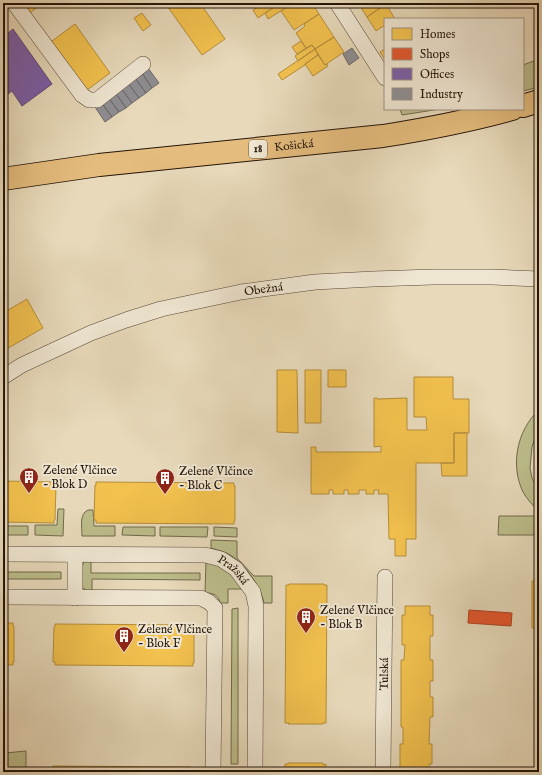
<svg xmlns="http://www.w3.org/2000/svg" width="542" height="775" viewBox="0 0 542 775" font-family="'IM FELL English',serif">
<style>
.green{fill:#bcbd8b;stroke:#70694a}
.homes{fill:#f2c14e;stroke:#b48d39}
.shops{fill:#e4572e;stroke:#ab4323}
.offices{fill:#7b5ea7;stroke:#614878}
.industry{fill:#8d8d92;stroke:#6e6969}
.lines{fill:none;stroke-linecap:round;stroke-linejoin:round}
.minor-casing{stroke:#564635;stroke-width:16}
.primary-casing{stroke:#251509;stroke-width:24}
.minor{stroke:#efe6d2;stroke-width:15}
.primary{stroke:#e4bc7d;stroke-width:22}
.labels{text-anchor:middle;dominant-baseline:central;stroke-width:4;stroke-linejoin:round;paint-order:stroke}
.shield{fill:#efe6d2;stroke:#625445;stroke-width:1}
.shield-label{font-size:11px;font-weight:bold;fill:#251509}
.street-label{font-size:12px;fill:#251509;stroke:#efe6d2}
.poi-label{font-size:12px;fill:#251509;stroke:#efe6d2;text-anchor:start}
</style>
<rect width="100%" height="100%" fill="#e7d9ba"/>
<filter id="stains"><feTurbulence type="fractalNoise" baseFrequency=".005" numOctaves="4"/><feColorMatrix values="0 0 0 0 .2 0 0 0 0 .09 0 0 0 0 .02 0 0 0 .5 -.17"/></filter>
<radialGradient id="worn" r=".72"><stop offset=".6" stop-color="#630" stop-opacity="0"/><stop offset="1" stop-color="#630" stop-opacity=".3"/></radialGradient>
<path class="green" d="M 539,59 L 539,87 L 523,91 L 523,65 Z
M 400,109 L 440,109 L 402,115 Z
M 539,410 L 539,432 L 535,438 L 532,447 L 530,468 L 532,478 L 539,492 L 539,511 C 533,506 527,499 523,492 C 510,465 517,430 539,410 Z
M 58,509 L 64,509 L 63,536 L 35,535 L 35,525 L 57,525 Z
M 88,510 L 93,510 L 94,526 L 115,526 L 115,536 L 82,536 C 82,527 79,514 88,510 Z
M 499,516 L 539,516 L 539,535 L 498,535 Z
M 3,526 L 28,526 L 28,535 L 3,535 Z
M 123,527 L 155,527 L 155,536 L 122,535 Z
M 160,527 L 208,527 L 207,537 L 160,536 Z
M 214,527 L 237,528 L 237,537 L 214,536 Z
M 211,540 L 237,541 L 237,558 L 254,576 L 272,576 L 272,603 L 264,603 C 261,587 246,566 232,556 C 226,552 218,550 211,548 Z
M 91,560 L 91,573 L 200,573 L 200,580 L 92,579 L 92,592 C 89,592 86,591 83,588 C 80,584 81,566 84,562 Z
M 206,561 L 212,562 L 232,574 L 242,589 L 228,589 L 228,603 L 220,603 C 219,595 213,593 205,593 Z
M 3,572 L 61,572 L 61,579 L 3,579 Z
M 238,608 L 238,764 L 231,764 L 232,609 Z
M 26,751 L 26,772 L 3,772 L 3,752 L 5,753 Z"/>
<path class="homes" d="M 18,3 L 43,3 L 27,15 Z
M 165,3 L 200,3 L 225,39 L 202,55 Z
M 264,3 L 280,3 L 258,18 L 253,10 Z
M 280,3 L 285,3 L 287,7 L 268,19 L 265,13 Z
M 285,3 L 312,3 L 319,14 L 294,30 L 281,11 L 287,7 Z
M 358,3 L 385,3 L 386,4 L 367,17 Z
M 526,3 L 536,3 L 529,8 Z
M 386,4 L 395,19 L 385,19 L 385,25 L 376,31 L 367,17 Z
M 142,13 L 151,25 L 143,31 L 134,18 Z
M 319,14 L 334,37 L 315,49 L 312,45 L 306,48 L 296,33 L 305,26 L 304,24 Z
M 75,24 L 110,73 L 83,93 L 48,44 Z
M 334,37 L 344,52 L 325,65 L 315,49 Z
M 301,41 L 306,48 L 297,54 L 292,47 Z
M 312,45 L 315,49 L 298,61 L 295,56 Z
M 315,49 L 318,55 L 305,64 L 305,65 L 282,80 L 278,74 Z
M 385,49 L 385,60 L 380,52 Z
M 318,55 L 325,65 L 327,64 L 328,66 L 313,76 L 305,64 Z
M 27,299 L 43,328 L 3,351 L 3,313 Z
M 277,370 L 297,370 L 298,433 L 277,432 Z
M 305,370 L 321,370 L 321,423 L 305,423 Z
M 328,370 L 346,370 L 346,387 L 328,387 Z
M 414,377 L 453,377 L 453,399 L 469,399 L 469,433 L 454,433 L 454,463 L 416,463 L 416,539 L 406,539 L 406,556 L 395,556 L 395,539 L 389,539 L 388,494 L 378,494 L 379,490 L 374,490 L 374,494 L 366,494 L 366,490 L 359,490 L 359,494 L 348,494 L 348,490 L 344,490 L 344,494 L 333,494 L 333,490 L 329,490 L 329,494 L 311,494 L 311,447 L 316,447 L 316,452 L 381,452 L 381,446 L 374,447 L 374,398 L 377,398 L 377,399 L 407,398 L 407,430 L 427,430 L 426,417 L 414,417 Z
M 454,433 L 467,433 L 467,476 L 442,476 L 441,463 L 454,463 Z
M 3,481 L 54,482 L 54,485 L 56,485 L 55,520 L 54,520 L 54,523 L 3,522 Z
M 96,482 L 234,483 L 234,486 L 235,486 L 235,521 L 234,521 L 234,524 L 96,523 L 96,520 L 94,520 L 95,485 L 96,485 Z
M 532,581 L 539,581 L 539,628 L 532,628 Z
M 289,584 L 324,584 L 324,585 L 327,585 L 326,723 L 323,723 L 323,724 L 288,724 L 289,723 L 285,723 L 286,585 L 289,585 Z
M 405,606 L 430,606 L 430,615 L 433,615 L 433,636 L 430,636 L 430,660 L 433,660 L 433,681 L 430,681 L 430,697 L 433,697 L 433,717 L 430,717 L 429,744 L 432,744 L 432,764 L 429,764 L 429,772 L 400,772 L 400,744 L 403,744 L 403,727 L 401,727 L 401,660 L 404,660 L 405,645 L 402,645 L 402,615 L 405,615 Z
M 3,623 L 13,623 L 13,626 L 14,626 L 14,662 L 13,662 L 13,665 L 3,665 Z
M 55,624 L 193,625 L 193,628 L 194,628 L 194,663 L 193,663 L 193,666 L 55,665 L 55,662 L 53,662 L 54,627 L 55,627 Z
M 288,763 L 323,763 L 323,765 L 326,764 L 326,772 L 285,772 L 285,764 L 288,764 Z
M 53,766 L 191,767 L 191,770 L 193,770 L 193,772 L 52,772 Z"/>
<path class="shops" d="M 469,610 L 512,613 L 511,626 L 468,623 Z"/>
<path class="offices" d="M 13,29 L 52,84 L 22,106 L 12,91 L 8,94 L 3,87 L 3,37 Z"/>
<path class="industry" d="M 352,48 L 359,58 L 349,65 L 343,54 Z
M 148,68 L 159,83 L 152,88 L 142,73 Z
M 142,73 L 152,88 L 146,93 L 135,78 Z
M 135,78 L 146,93 L 139,98 L 128,83 Z
M 128,83 L 139,98 L 132,103 L 121,88 Z
M 121,88 L 132,103 L 126,108 L 115,92 Z
M 115,92 L 126,108 L 119,112 L 108,97 Z
M 108,97 L 119,112 L 112,117 L 101,102 Z
M 101,102 L 112,117 L 105,122 L 95,107 Z"/>
<g class="lines">
<defs>
<g id="minor">
<path d="M 14,3 L 82,95 L 89,100 L 97,100 L 143,64"/>
<path d="M 337,3 L 385,78"/>
<path id="s1" d="M 3,377 L 22,365 L 91,333 L 126,320 L 161,309 L 241,292 L 315,282 L 373,279 L 433,277 L 492,277 L 539,279"/>
<path id="s2" d="M 3,554 L 205,555 L 221,559 L 236,569 L 253,592 L 256,606 L 255,772"/>
<path d="M 3,597 L 201,598 L 209,602 L 215,608 L 213,772"/>
<path d="M 75,598 L 75,555"/>
<path id="s3" d="M 383,772 L 385,577"/>
</g>
<g id="primary">
<path d="M 523,106 L 539,101"/>
<path id="s4" d="M 3,179 L 99,165 L 383,136 C 427,129 469,121 512,109"/>
</g>
</defs>
<use href="#minor" class="minor-casing"/>
<use href="#primary" class="primary-casing"/>
<use href="#minor" class="minor"/>
<use href="#primary" class="primary"/>
</g>
<defs>
<symbol id="building-pin" viewBox="-11 -11 22 30"><path d="M0 17L-7.5 6A9.5 9.5 0 1 1 7.5 6Z" fill="#8f2418" stroke="#efe6d2"/><path d="M-4-6H4V6H1V3H-1V6H-4ZM-2.5-4.3h1.7v1.8h-1.7ZM.8-4.3h1.7v1.8H.8ZM-2.5-1h1.7V.8h-1.7ZM.8-1h1.7V.8H.8Z" fill="#fff"/></symbol>
</defs>
<g fill-rule="evenodd">
<use href="#building-pin" x="18" y="466" width="22" height="30"/>
<use href="#building-pin" x="154" y="467" width="22" height="30"/>
<use href="#building-pin" x="295" y="606" width="22" height="30"/>
<use href="#building-pin" x="113" y="625" width="22" height="30"/>
</g>
<g class="labels">
<rect class="shield" x="249" y="140" width="18" height="18" rx="3"/>
<g class="shield-label">
<text x="258" y="149">18</text>
</g>
<g class="street-label">
<text stroke="none"><textPath href="#s4" startOffset="293">Košická</textPath></text>
<text stroke="none"><textPath href="#s1" startOffset="277">Obežná</textPath></text>
<text stroke="none"><textPath href="#s2" startOffset="235">Pražská</textPath></text>
<text stroke="none"><textPath href="#s3" startOffset="98">Tulská</textPath></text>
</g>
<g class="poi-label">
<text x="43" y="470">Zelené Vlčince<tspan x="43" dy="14">- Blok D</tspan></text>
<text x="179" y="471">Zelené Vlčince<tspan x="179" dy="14">- Blok C</tspan></text>
<text x="320" y="610">Zelené Vlčince<tspan x="320" dy="14">- Blok B</tspan></text>
<text x="138" y="629">Zelené Vlčince<tspan x="138" dy="14">- Blok F</tspan></text>
</g>
</g>
<rect width="542" height="775" fill="none" stroke="#e7d9ba" stroke-width="16"/>
<rect x="4" y="4" width="534" height="767" fill="none" stroke="#251509" stroke-width="2"/>
<rect x="8" y="8" width="526" height="759" fill="none" stroke="#251509"/>
<rect x="384" y="18" width="140" height="92" fill="#efe6d2" stroke="#9e9282"/>
<rect x="392" y="28" width="20" height="12" fill="#f2c14e" stroke="#9e9282"/>
<text x="420" y="38" font-size="12" fill="#251509">Homes</text>
<rect x="392" y="48" width="20" height="12" fill="#e4572e" stroke="#9e9282"/>
<text x="420" y="58" font-size="12" fill="#251509">Shops</text>
<rect x="392" y="68" width="20" height="12" fill="#7b5ea7" stroke="#9e9282"/>
<text x="420" y="78" font-size="12" fill="#251509">Offices</text>
<rect x="392" y="88" width="20" height="12" fill="#8d8d92" stroke="#9e9282"/>
<text x="420" y="98" font-size="12" fill="#251509">Industry</text>
<rect width="100%" height="100%" filter="url(#stains)"/>
<rect width="100%" height="100%" fill="url(#worn)"/>
</svg>
